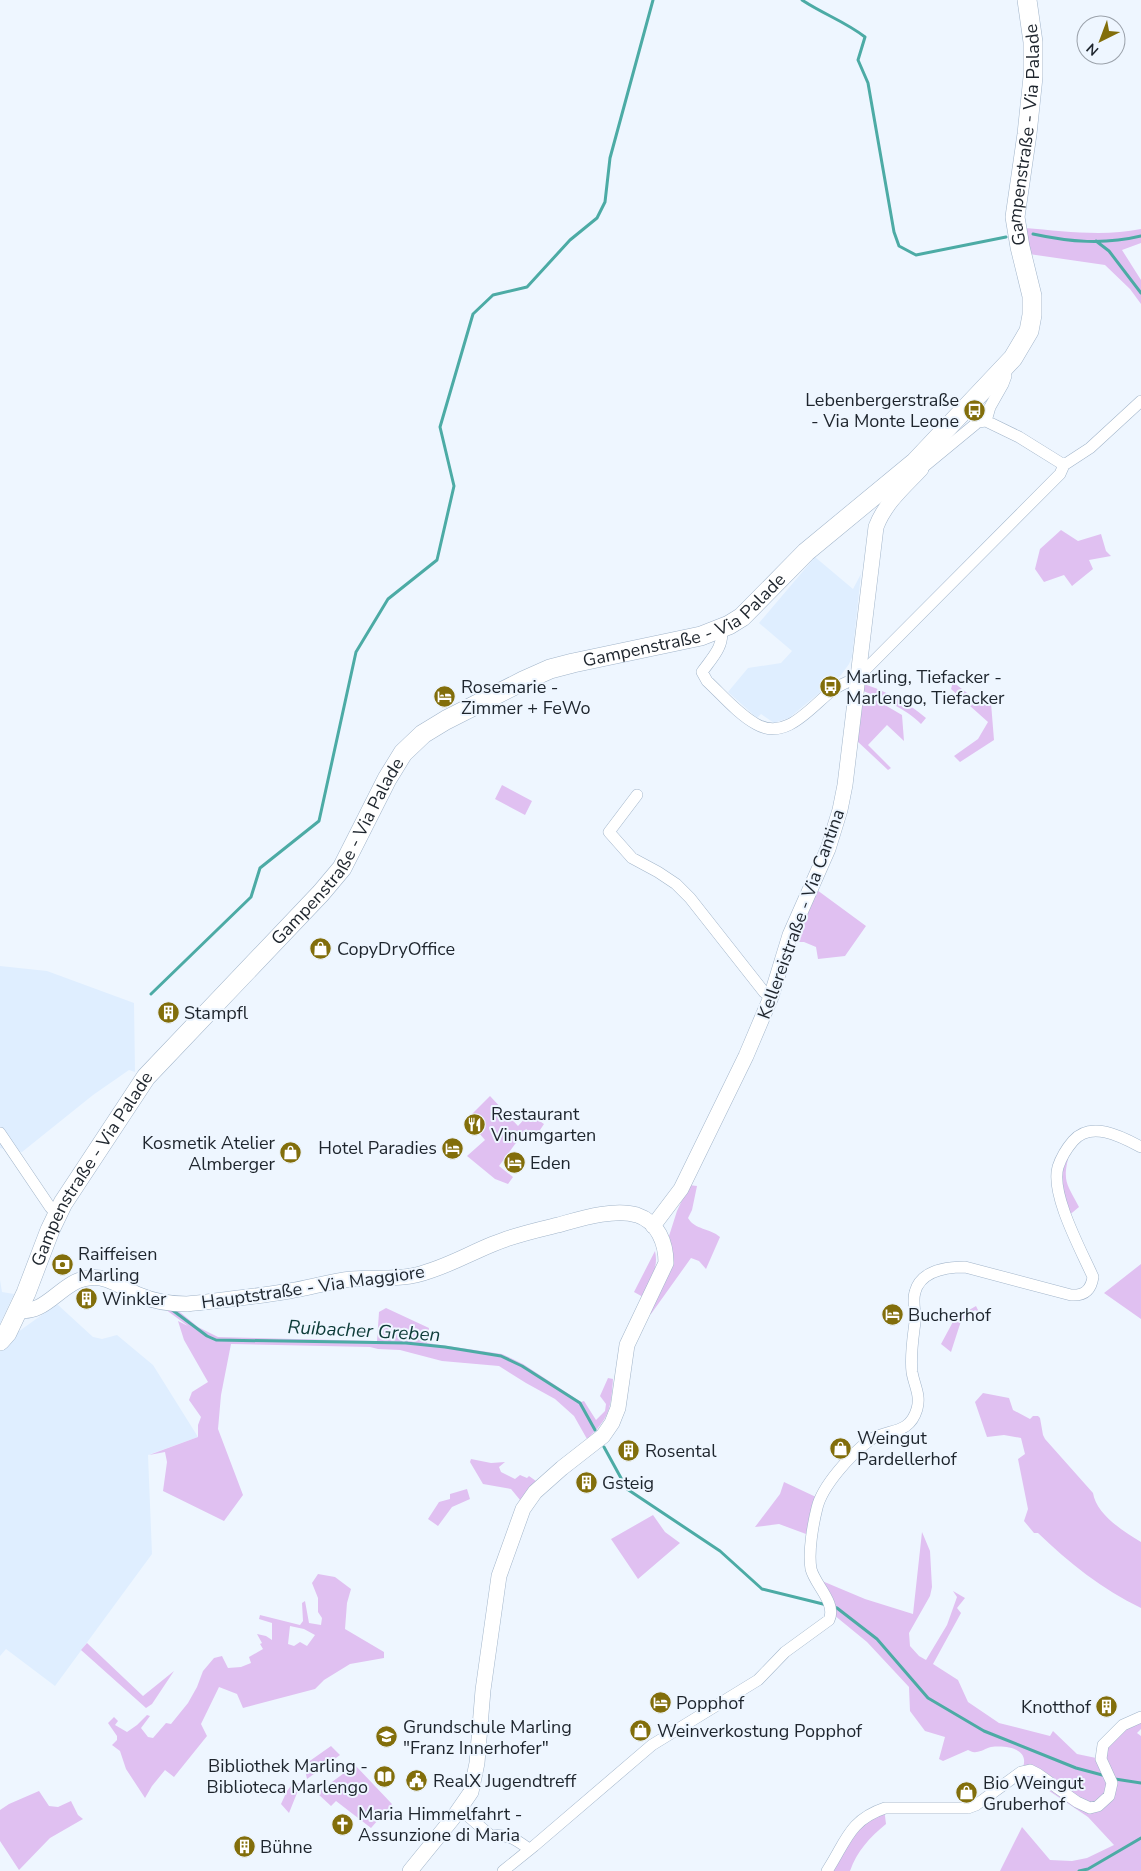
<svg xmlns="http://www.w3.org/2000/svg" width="1141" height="1871" viewBox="0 0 1141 1871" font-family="'Nunito Sans',sans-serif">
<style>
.built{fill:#dfeeff}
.green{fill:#e0c0f1;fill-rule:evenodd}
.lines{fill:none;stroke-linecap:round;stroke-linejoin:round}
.stream{stroke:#4caba5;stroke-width:3}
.minor-casing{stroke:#a2b5ca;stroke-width:12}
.tertiary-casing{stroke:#a2b5ca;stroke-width:16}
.primary-casing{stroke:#a2b5ca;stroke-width:20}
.minor{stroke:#fff;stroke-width:11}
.tertiary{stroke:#fff;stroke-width:15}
.primary{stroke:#fff;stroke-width:19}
.labels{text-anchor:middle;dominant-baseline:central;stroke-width:4;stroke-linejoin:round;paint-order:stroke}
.street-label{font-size:18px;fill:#1e252d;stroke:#eef6ff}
.poi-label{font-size:18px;fill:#1e252d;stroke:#eef6ff;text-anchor:start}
.water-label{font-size:19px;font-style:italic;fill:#0d3b38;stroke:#eef6ff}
</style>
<rect width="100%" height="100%" fill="#eef6ff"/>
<path class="built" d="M 815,557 L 853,589 L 861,574 L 852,657 L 849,664 L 841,675 L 789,718 L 774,723 L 761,714 L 757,718 L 728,692 L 748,668 L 781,663 L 792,651 L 759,623 Z
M 0,966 L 47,971 L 134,1003 L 135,1072 L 129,1070 L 93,1095 L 22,1152 L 0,1148 Z
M 0,1280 L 2,1292 L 14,1294 L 0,1324 Z
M 57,1304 L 93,1337 L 102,1339 L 117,1335 L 153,1365 L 198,1437 L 148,1455 L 152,1554 L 55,1686 L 6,1649 L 0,1656 L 0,1351 L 11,1337 Z"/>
<path class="green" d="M 1025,228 C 1063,231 1103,237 1141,229 L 1141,243 L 1122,250 L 1141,280 L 1141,304 L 1130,289 L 1105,265 L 1029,254 Z
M 1061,530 L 1078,541 L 1101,534 L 1106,551 L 1111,556 L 1089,560 L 1093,569 L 1072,586 L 1064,575 L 1044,582 L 1035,569 L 1040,549 Z
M 858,682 C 881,689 908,702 926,718 L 921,724 C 907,709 876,695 857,689 Z
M 953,682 L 976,700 L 991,703 L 994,740 L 960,762 L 954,756 L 978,739 L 988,722 L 951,689 Z
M 866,696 L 878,701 L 902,715 L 904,741 L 887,725 L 868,745 L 891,768 L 888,770 L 856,740 L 863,697 Z
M 502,785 L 532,801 L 525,815 L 495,799 Z
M 817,890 L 866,926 L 845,956 L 818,959 L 816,947 L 804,942 L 793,942 Z
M 490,1096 L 518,1126 L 529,1114 L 544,1124 L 536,1136 L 526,1129 L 499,1166 L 513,1177 L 508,1184 L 495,1179 L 467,1156 L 485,1140 L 479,1133 L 485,1127 L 472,1114 Z
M 1069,1155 C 1062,1182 1067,1184 1079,1207 L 1067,1217 L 1060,1177 Z
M 689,1185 L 697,1186 L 692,1210 L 688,1218 C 695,1230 710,1228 720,1237 L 706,1269 L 699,1261 L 691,1258 L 651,1314 L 648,1313 L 672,1249 L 669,1236 L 677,1211 Z
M 655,1251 C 659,1268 650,1282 643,1297 L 634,1292 Z
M 1141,1264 L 1141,1319 L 1104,1293 Z
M 154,1301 L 170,1304 L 198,1327 L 218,1337 L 377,1341 L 379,1312 L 386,1308 L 429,1328 L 427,1343 L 502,1354 L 523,1364 L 581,1402 L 584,1401 L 596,1420 L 605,1411 L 606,1404 L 600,1396 L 608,1378 L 613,1379 C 611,1408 610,1418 587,1439 L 574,1416 L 555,1399 L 526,1383 L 499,1366 L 442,1361 L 400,1350 L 378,1349 L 370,1347 L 231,1344 L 221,1395 L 218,1429 L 243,1495 L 224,1521 L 163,1491 L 167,1462 L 165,1452 L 149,1455 L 198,1437 L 198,1425 L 201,1417 L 189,1400 L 192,1392 L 208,1382 L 184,1340 L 178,1321 L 188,1326 Z
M 976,1306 L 979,1312 L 975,1310 L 961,1321 L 951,1352 L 941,1344 L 955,1318 Z
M 983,1393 L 1009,1398 L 1013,1410 L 1030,1419 L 1033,1416 L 1038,1416 L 1040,1418 L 1043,1435 L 1045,1439 L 1093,1493 C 1096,1514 1124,1532 1141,1542 L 1141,1608 C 1103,1590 1068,1562 1038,1533 L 1034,1533 L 1024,1521 L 1028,1509 L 1018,1459 L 1025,1454 L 1021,1438 L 1004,1435 L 987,1437 L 975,1402 Z
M 471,1459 L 491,1463 L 505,1462 L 499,1467 L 501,1472 L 515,1479 L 520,1475 L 527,1478 L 529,1476 L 543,1486 L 525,1506 L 511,1489 L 483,1484 L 470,1462 Z
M 784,1482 L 816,1497 L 806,1534 L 779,1524 L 755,1527 L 780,1494 Z
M 467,1489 L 470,1499 L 452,1507 L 438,1526 L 428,1519 L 439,1502 L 450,1499 L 450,1494 Z
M 653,1515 L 665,1532 L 680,1543 L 638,1579 L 611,1539 Z
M 922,1532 L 930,1551 L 932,1587 L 930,1596 L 909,1633 L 910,1646 L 919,1656 L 926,1660 L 947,1625 L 957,1597 L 953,1591 L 965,1598 L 957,1608 L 961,1613 L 933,1664 L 958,1680 L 968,1702 L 999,1723 L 1050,1736 L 1053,1731 L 1077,1754 L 1101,1759 L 1103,1745 L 1141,1717 L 1141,1729 L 1137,1733 L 1141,1736 L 1141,1871 L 1000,1871 L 1022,1827 L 1050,1860 L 1072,1861 L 1087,1858 L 1114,1845 L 1088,1817 L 1021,1772 C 1033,1749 1008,1745 991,1747 C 986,1748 981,1752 976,1752 C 973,1753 971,1751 968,1750 L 943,1761 L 939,1759 L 945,1737 L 925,1731 L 910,1711 L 909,1687 L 867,1642 L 834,1615 L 815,1578 L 865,1599 L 913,1614 Z
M 318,1574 L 335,1577 L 351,1589 L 347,1603 L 345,1629 L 384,1652 L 384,1658 L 350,1664 L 324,1680 L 315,1689 L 243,1708 L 237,1694 L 219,1687 L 201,1724 L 207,1736 L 174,1777 L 165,1770 L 152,1786 L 145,1798 L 126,1769 L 120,1751 L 112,1745 L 117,1740 L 117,1736 L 108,1723 L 114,1717 L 118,1721 L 115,1725 L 127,1732 L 137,1725 L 147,1715 L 150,1716 L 141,1728 L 148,1737 L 153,1738 L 166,1723 L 171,1724 L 188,1703 L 197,1687 L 203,1671 L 214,1658 L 222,1656 L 228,1668 L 241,1667 L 251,1663 L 249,1657 L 263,1649 L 260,1644 L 262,1643 L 257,1634 L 266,1636 L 272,1640 L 272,1623 L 259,1619 L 260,1615 L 300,1625 L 303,1621 L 302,1603 L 305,1601 L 309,1623 L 321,1625 L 322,1618 L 318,1612 L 318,1598 L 312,1583 ZM 290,1626 L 304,1629 L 315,1635 L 307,1646 L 300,1642 L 294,1646 L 288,1644 Z
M 87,1643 L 143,1696 L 174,1671 L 152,1704 L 146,1708 L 81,1650 Z
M 331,1746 L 340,1755 L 307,1779 L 304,1765 Z
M 355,1765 L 392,1804 L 371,1828 L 336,1801 L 331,1806 L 317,1793 Z
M 294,1782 L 304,1785 L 297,1793 L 289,1813 L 281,1804 L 287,1791 Z
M 39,1791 L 49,1806 L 58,1807 L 71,1801 L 78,1815 L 83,1819 L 50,1838 L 19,1870 L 0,1841 L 0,1810 L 9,1804 Z
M 884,1808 L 886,1824 C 870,1837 857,1851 850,1871 L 829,1871 L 843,1843 Z"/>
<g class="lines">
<path class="stream" d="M 802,0 C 823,14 846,22 865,37 L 858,60 L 868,83 L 894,232 L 899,246 L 916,255 L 1006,237
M 1033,234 C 1070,242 1104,245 1141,236
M 1096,241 L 1109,251 L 1141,293
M 151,994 L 251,897 L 260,868 L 319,821 L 356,652 L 388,599 L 437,560 L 454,486 L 440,427 L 473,314 L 493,295 L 527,287 L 570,240 L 597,218 L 605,202 L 610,158 L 653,0
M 171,1309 L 207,1336 L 216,1340 L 406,1343 L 445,1347 L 501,1356 L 522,1366 L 580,1403 L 595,1430
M 604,1447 L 627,1489 L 720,1551 L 762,1589 L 827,1605
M 833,1607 L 837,1608 L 877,1639 L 928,1698 L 984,1731 L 1076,1768 L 1106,1776
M 1115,1779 L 1141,1783
M 1079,1871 L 1088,1869 L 1141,1838"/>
<defs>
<path id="minor" d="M 986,421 L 1019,437 L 1064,465
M 921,469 L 978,422 L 986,421 L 990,407 L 1003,384 L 1006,376 L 1005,368
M 721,629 C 725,646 711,659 702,672 L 707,681 C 722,695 738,714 756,724 C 787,742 812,705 834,689 C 842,684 850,681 858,677 L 1060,474 L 1064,465 L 1090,448 L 1141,401
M 637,795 L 609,832 L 632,858 L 658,872 L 676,884 L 690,898 L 764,992 L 771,997
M 0,1133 L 50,1207 L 57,1215
M 460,1809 L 491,1836 C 509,1834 515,1839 529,1849
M 503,1871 L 534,1846 L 652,1745 L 758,1680 L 785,1652 L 829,1620 C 837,1603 815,1585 811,1569 C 808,1552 813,1524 817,1508 C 822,1486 851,1454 870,1440 C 888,1428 909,1436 917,1409 C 921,1395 914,1385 912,1372 C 910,1356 913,1338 915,1322 C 916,1313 912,1302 915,1292 C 921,1270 947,1267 965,1267 L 1071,1295 C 1084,1296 1091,1290 1093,1277 C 1082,1252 1050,1194 1058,1167 C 1061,1158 1067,1148 1073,1141 C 1091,1120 1122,1137 1141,1147
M 827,1871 C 846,1842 849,1820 885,1808 L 968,1808 L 976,1805 L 1021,1772 L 1030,1770 L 1038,1774 L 1077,1802 L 1090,1808 L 1098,1806 L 1109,1796 L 1112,1783 L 1101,1759 L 1103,1745 L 1123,1725 L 1141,1717"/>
<path id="tertiary" d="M 653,1226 L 681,1189 L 746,1056 L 771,997 L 790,935 L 828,849 L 840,810 L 845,785 L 876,527 C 885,503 904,487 921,469 L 915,462
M 18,1310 C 46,1316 62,1280 89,1278 C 107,1275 122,1288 139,1295 C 155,1302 170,1304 187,1304 C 221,1300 255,1297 289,1291 C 310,1288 330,1281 352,1279 C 373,1277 395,1280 416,1275 C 445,1268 466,1255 493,1244 C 514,1235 537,1230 558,1225 C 580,1219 614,1208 637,1215 C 658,1222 666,1243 666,1263 L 627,1345 L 618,1408 L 612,1423 L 603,1436 L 562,1468 L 535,1492 L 523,1509 L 499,1576 L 483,1690 L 477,1763 L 471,1792 L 453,1818 L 410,1871"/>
<g id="primary">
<path id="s1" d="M 0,1341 L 7,1333 L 26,1293 L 50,1230 L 63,1203 L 146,1077 L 321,893 L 342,868 L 387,779 L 403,753 L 423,734 L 446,720 L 523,681 L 550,669 L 573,663 L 701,636 L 729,625 L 742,617 L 806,552 L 915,462 L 1013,358 L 1029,331 L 1032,315 L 1032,296 L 1020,247 L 1015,217 L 1027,134 L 1033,77 L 1033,42 L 1027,0"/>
</g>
</defs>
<use href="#minor" class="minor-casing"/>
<use href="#tertiary" class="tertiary-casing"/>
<use href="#primary" class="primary-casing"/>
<use href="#minor" class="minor"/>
<use href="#tertiary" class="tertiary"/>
<use href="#primary" class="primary"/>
</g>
<defs>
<symbol id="bus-disc" viewBox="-11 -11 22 22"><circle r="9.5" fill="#826e0b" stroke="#eef6ff"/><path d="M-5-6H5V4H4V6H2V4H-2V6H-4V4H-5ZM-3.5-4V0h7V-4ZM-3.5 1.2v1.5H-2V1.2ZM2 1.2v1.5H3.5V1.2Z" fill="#fff"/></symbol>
<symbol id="hotel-disc" viewBox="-11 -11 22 22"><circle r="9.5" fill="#826e0b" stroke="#eef6ff"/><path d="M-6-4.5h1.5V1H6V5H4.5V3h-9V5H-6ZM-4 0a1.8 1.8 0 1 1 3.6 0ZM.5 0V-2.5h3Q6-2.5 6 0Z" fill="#fff"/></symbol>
<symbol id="shop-disc" viewBox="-11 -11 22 22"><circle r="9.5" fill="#826e0b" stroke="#eef6ff"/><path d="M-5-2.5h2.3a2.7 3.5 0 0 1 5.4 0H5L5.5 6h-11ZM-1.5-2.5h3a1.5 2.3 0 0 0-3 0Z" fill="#fff"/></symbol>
<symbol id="building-disc" viewBox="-11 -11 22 22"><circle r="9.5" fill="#826e0b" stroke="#eef6ff"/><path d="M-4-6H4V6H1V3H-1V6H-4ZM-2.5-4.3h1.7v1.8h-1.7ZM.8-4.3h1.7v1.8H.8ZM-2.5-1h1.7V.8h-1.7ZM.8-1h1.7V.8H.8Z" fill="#fff"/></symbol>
<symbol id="restaurant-disc" viewBox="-11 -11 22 22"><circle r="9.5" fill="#826e0b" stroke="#eef6ff"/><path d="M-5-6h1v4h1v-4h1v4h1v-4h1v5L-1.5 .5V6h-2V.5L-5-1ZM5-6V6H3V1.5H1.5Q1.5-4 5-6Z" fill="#fff"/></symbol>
<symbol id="bank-disc" viewBox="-11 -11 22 22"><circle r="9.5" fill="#826e0b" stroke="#eef6ff"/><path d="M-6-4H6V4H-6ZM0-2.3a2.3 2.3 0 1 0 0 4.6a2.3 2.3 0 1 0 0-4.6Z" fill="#fff"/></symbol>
<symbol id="school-disc" viewBox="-11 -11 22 22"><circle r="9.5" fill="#826e0b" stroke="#eef6ff"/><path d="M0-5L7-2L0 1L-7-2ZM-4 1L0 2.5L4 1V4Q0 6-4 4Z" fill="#fff"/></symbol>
<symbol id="library-disc" viewBox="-11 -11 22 22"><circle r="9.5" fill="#826e0b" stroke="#eef6ff"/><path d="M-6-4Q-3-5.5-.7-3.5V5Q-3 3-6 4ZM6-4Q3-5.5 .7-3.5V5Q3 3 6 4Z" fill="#fff"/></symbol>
<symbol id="civic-disc" viewBox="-11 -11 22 22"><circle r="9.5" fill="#826e0b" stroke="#eef6ff"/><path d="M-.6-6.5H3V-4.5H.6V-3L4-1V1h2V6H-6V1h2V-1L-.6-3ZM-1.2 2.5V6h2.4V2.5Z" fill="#fff"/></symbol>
<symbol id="church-disc" viewBox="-11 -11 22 22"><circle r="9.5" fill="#826e0b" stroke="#eef6ff"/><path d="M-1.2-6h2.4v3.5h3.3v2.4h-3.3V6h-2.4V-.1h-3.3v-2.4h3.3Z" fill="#fff"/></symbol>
</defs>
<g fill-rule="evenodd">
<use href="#bus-disc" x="962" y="398" width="25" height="25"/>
<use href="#bus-disc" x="818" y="674" width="25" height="25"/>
<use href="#hotel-disc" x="432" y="684" width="25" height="25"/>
<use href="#shop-disc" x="308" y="936" width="25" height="25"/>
<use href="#building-disc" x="156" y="1000" width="25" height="25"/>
<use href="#restaurant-disc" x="462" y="1112" width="25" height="25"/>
<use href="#hotel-disc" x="440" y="1136" width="25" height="25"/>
<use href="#shop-disc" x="278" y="1140" width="25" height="25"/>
<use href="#hotel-disc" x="502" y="1150" width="25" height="25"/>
<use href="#bank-disc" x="50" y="1252" width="25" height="25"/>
<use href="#building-disc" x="74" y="1286" width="25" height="25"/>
<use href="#hotel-disc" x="880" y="1302" width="25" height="25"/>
<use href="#shop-disc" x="828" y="1436" width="25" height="25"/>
<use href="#building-disc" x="616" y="1438" width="25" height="25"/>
<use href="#building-disc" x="574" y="1470" width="25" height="25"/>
<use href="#hotel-disc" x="648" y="1690" width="25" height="25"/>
<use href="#building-disc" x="1094" y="1694" width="25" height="25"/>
<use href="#shop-disc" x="628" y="1718" width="25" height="25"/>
<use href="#school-disc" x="374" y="1724" width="25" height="25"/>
<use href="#library-disc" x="372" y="1764" width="25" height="25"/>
<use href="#civic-disc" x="404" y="1768" width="25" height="25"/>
<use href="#shop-disc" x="954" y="1780" width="25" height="25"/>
<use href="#church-disc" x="330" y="1812" width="25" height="25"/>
<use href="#building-disc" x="232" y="1834" width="25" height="25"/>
</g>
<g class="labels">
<g class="street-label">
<text stroke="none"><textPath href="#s1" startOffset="1696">Gampenstraße - Via Palade</textPath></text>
<text stroke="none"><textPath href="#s1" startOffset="1036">Gampenstraße - Via Palade</textPath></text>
<text stroke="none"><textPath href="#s1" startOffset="601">Gampenstraße - Via Palade</textPath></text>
<text transform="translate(801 914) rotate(-70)">Kellereistraße - Via Cantina</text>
<text stroke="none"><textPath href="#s1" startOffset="196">Gampenstraße - Via Palade</textPath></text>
<text transform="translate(313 1287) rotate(-8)">Hauptstraße - Via Maggiore</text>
</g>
<g class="poi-label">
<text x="959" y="400" text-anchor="end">Lebenbergerstraße<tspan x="959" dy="21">- Via Monte Leone</tspan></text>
<text x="846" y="677">Marling, Tiefacker -<tspan x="846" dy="21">Marlengo, Tiefacker</tspan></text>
<text x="461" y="687">Rosemarie -<tspan x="461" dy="21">Zimmer + FeWo</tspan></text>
<text x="337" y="949">CopyDryOffice</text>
<text x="184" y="1013">Stampfl</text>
<text x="491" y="1114">Restaurant<tspan x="491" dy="21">Vinumgarten</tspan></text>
<text x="275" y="1143" text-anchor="end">Kosmetik Atelier<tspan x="275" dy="21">Almberger</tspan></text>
<text x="437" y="1148" text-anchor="end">Hotel Paradies</text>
<text x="530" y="1163">Eden</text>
<text x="78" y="1254">Raiffeisen<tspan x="78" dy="21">Marling</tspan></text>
<text x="102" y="1299">Winkler</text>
<text x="908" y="1315">Bucherhof</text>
<text x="857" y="1438">Weingut<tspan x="857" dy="21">Pardellerhof</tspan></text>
<text x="645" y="1451">Rosental</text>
<text x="602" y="1483">Gsteig</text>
<text x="676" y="1703">Popphof</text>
<text x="1091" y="1707" text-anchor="end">Knotthof</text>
<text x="403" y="1727">Grundschule Marling<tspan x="403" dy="21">"Franz Innerhofer"</tspan></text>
<text x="657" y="1731">Weinverkostung Popphof</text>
<text x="368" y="1766" text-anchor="end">Bibliothek Marling -<tspan x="368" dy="21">Biblioteca Marlengo</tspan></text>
<text x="433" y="1781">RealX Jugendtreff</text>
<text x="983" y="1783">Bio Weingut<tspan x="983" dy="21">Gruberhof</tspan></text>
<text x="358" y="1814">Maria Himmelfahrt -<tspan x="358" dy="21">Assunzione di Maria</tspan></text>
<text x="260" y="1847">Bühne</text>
</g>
<g class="water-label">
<text transform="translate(364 1331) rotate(3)">Ruibacher Greben</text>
</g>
</g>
<g transform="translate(1101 40) rotate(222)"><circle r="24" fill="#eef6ff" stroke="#9ba2ab"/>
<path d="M0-4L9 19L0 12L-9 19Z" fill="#826e0b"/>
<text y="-8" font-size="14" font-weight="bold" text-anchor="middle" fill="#1e252d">N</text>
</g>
</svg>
